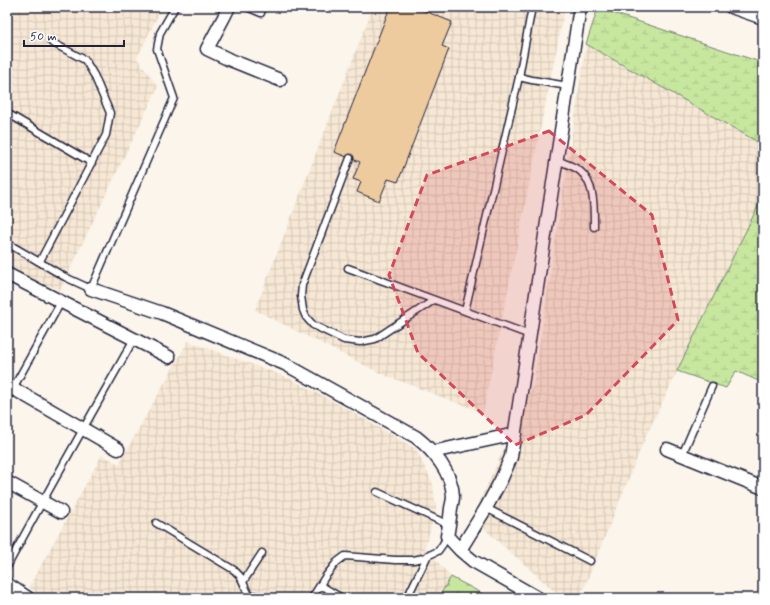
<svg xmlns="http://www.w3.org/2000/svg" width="770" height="605" viewBox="0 0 770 605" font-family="Mynerve,sans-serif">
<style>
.industrial{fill:url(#industrial-grid)}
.forest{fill:url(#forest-firs);stroke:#74846d}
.wetland{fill:url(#wetland-marsh);stroke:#74846d}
.building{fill:#edcb9e;stroke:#22223b}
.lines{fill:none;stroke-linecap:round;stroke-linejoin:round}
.service-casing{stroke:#22223b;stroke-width:9}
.minor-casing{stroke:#22223b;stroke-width:15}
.service{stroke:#fff;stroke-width:6}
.minor{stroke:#fff;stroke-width:12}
.marked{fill:#d1495b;fill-opacity:0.2;stroke:#d1495b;stroke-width:3;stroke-dasharray:8 5;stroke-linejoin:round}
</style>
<defs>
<pattern id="industrial-grid" width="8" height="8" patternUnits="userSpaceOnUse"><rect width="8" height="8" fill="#f7e8d5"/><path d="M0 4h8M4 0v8" fill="none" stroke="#d3c7b8"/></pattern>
<pattern id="forest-firs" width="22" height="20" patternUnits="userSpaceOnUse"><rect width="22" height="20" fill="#c7e79f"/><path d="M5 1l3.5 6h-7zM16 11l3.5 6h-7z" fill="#abc68a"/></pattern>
<pattern id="wetland-marsh" width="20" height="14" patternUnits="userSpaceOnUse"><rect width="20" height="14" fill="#c7e79f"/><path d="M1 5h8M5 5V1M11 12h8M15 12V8" fill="none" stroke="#abc68a"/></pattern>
</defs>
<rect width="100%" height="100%" fill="#fbf5ec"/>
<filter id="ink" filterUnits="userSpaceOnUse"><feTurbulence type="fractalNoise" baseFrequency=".025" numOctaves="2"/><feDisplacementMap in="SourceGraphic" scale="8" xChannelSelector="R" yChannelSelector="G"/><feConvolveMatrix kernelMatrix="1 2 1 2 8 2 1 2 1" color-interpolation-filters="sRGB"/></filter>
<g filter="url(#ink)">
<path class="industrial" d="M 7,7 L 162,7 L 137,58 L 158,87 L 60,290 L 26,276 L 7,266 Z
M 373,7 L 565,7 L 483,413 L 382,374 L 255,310 Z
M 586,44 L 763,145 L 763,196 L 646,436 L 580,598 L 562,598 L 472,518 L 533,386 Z
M 188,341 L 289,378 L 338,404 L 416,449 L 433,484 L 436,509 L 425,548 L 451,577 L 438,598 L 42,598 L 29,587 L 102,455 L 119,464 Z"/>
<path class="forest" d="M 451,577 L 491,598 L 438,598 Z"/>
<path class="wetland" d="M 598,8 L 763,63 L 763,145 L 586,44 Z
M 763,196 L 763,383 L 736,371 L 726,388 L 677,371 Z"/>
<path class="building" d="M 390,7 L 415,7 L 452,22 L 442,46 L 449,49 L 398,182 L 388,179 L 379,201 L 357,192 L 361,182 L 353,179 L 360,162 L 334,152 Z"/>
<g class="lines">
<defs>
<path id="service" d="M 247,7 L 261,13
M 519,77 L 532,7
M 7,113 L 92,163
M 350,158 L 302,285 L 301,296 L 303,310 L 306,317 L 313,325 L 344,340 L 360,342 L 375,339 L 434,300
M 557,160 C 563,163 574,166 580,171 C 595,183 594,209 594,227
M 7,243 L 65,277 L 91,289 L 174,98 L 157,49 L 160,33 L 175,7
M 40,261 L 106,135 L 110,113 L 94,75 L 85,60 L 51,42
M 348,268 L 530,335
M 465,311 L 519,77 L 532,80 L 568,86
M 7,399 L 61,302
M 682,455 L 712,386
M 377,492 L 449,525
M 486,508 L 590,561
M 156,523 L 234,570 L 240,576 L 249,595
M 7,567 C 48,490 91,415 134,339
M 243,582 L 262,553
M 320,585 L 342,598
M 245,598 C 252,594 254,595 261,598
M 312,598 L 325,577 L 337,562 L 345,556 L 395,560 L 413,560 L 423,558 L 438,551 L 443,544 L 447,536
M 407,598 L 428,555"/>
<path id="minor" d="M 229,7 L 224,17 L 207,49 L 228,59 L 280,80
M 731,7 L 763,18
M 7,274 L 169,357
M 91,289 L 162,313 L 285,364 L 416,437 C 434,451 452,473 453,496 C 453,500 452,504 451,508 C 450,518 449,527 447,536 L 460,550 L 473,561 L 538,598
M 7,385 L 118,449
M 667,449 L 763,488
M 432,452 L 515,434
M 7,482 L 61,512
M 460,550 L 486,508 L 501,480 L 511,457 L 580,7
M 7,584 L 28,598"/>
</defs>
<use href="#service" class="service-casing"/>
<use href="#minor" class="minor-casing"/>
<use href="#service" class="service"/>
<use href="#minor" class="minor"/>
</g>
</g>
<path class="marked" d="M 549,131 L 652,215 L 678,320 L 586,415 L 515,445 L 418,353 L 389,275 L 427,175 Z"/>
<rect width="770" height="605" fill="none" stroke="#fff" stroke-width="24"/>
<rect x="12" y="12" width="746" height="581" fill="none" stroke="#22223b" stroke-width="1.5" filter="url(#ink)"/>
<path d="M24 40v6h100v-6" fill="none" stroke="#22223b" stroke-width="2"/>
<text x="30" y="40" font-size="12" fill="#22223b" stroke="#ffffff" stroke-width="3" paint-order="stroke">50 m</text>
</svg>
